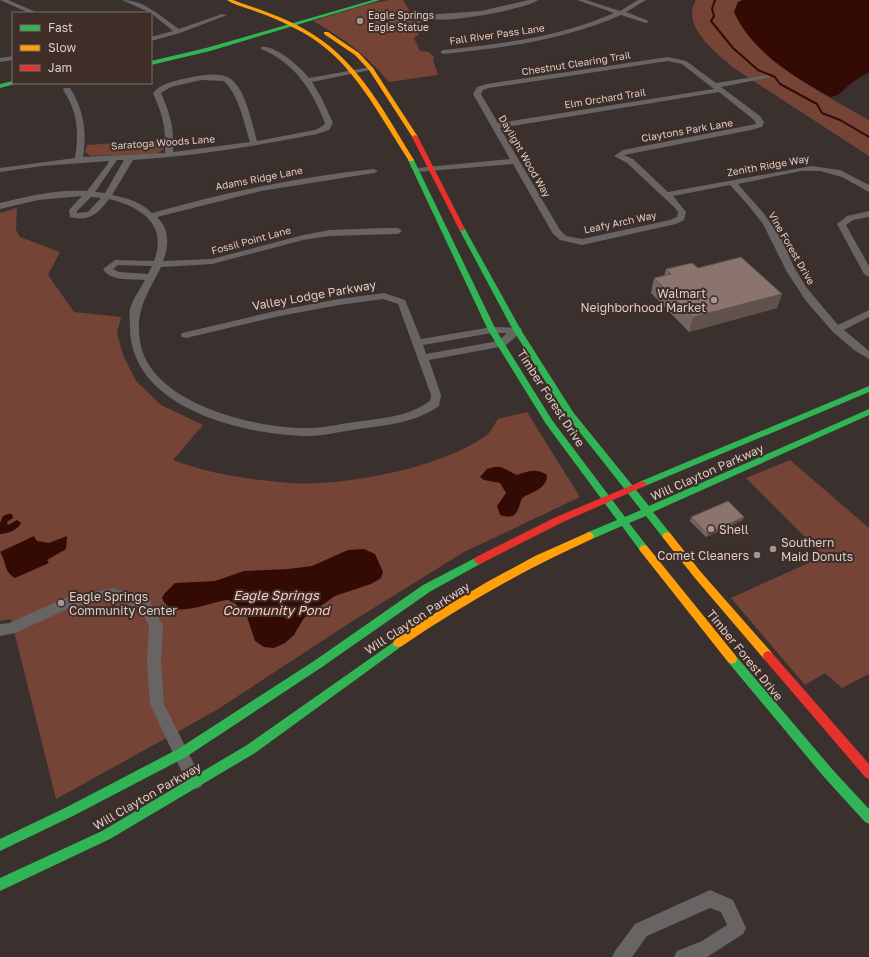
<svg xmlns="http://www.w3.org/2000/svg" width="869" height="957" viewBox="0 0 869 957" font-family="'Golos Text',sans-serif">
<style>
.green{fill:#754436}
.water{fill:#340b04}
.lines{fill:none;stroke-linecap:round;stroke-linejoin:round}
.stream{stroke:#340b04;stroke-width:2}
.street{fill:#686463;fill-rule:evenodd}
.fast{fill:#30b455;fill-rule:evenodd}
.slow{fill:#ff9f0a;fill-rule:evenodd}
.jam{fill:#e5322d;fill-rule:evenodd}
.wall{fill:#78645f}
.shaded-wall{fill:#61514d}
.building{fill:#8b746e;stroke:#61514d}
.poi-dot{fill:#a39794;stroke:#3f2d28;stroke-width:1.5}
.labels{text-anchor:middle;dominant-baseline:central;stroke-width:4;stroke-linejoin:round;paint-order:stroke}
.far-poi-label{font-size:10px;fill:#dbcfcb;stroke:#3f2d28;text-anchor:start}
.far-street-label{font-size:10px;fill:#dbcfcb;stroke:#3f2d28}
.poi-label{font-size:12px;fill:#dbcfcb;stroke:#3f2d28;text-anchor:start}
.street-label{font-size:12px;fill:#dbcfcb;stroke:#3f2d28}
.water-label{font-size:13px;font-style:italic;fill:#ffccbe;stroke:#3f2d28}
</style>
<rect width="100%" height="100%" fill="#3a302d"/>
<path class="green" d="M 389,0 L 403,0 L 410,12 L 415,15 L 415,19 L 421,21 L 418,35 L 414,38 L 420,51 L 429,52 L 434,57 L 433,60 L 438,75 L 389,82 C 364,53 346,40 313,21 L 368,4 Z
M 696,0 L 743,0 L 738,2 L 734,12 C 755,60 825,95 869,120 L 869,156 L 735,69 C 717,53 680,27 696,0 Z
M 165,140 L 164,149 L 157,154 L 91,156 L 85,152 L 87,145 Z
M 17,208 L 16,230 L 20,237 L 60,252 L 48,275 L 74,312 L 121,317 L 117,333 L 123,355 L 136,381 L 161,405 L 203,425 L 173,460 C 210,474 251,480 290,483 C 343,487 446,467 488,434 C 492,430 495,423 498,419 L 527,412 L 580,497 L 464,552 L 348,624 L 215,711 L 56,799 L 11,619 L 0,621 L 0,213 Z
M 790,460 L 869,528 L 869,674 L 842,688 L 825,673 L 805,685 L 731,598 L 824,556 L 746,478 Z"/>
<path class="water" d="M 743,0 L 869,0 L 869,72 L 853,82 L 838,95 L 830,97 C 793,76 753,53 734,12 L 738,2 Z
M 494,467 L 501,467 L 517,475 C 529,471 536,468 547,475 C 547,489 532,492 522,498 C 517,512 517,520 500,515 L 497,506 L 506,493 L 500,483 L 484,480 L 480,477 L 487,469 Z
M 8,514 L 12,514 L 13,518 L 7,522 L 8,525 L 17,520 L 21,523 C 18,530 7,534 0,534 L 0,523 L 3,516 Z
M 34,536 L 37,541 L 49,543 L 67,536 L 66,549 L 47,560 L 49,563 L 15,578 C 3,571 7,562 0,552 Z
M 364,549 L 375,554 L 383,572 L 381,578 L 371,584 L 335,596 L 304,618 L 294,635 L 285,643 L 274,648 L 264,647 L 255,641 L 247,617 L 236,604 L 228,600 C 211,601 171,622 162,598 L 164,594 L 175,583 L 215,581 L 244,571 L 288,569 L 312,566 L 348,550 Z"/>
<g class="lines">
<path class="stream" d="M 715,0 L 712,9 L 714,16 L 711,21 L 733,48 L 758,70 L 775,77 L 780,84 L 817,104 L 822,113 L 840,120 L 869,137"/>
<path class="street" d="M 0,0 L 8,0 L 38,13 L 29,13 Z
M 122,0 C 145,0 161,17 179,29 L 222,14 L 227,15 L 180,33 L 151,41 L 151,37 L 173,31 L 151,13 Z
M 529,0 L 538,0 C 525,10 434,26 422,17 L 425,15 L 481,11 Z
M 577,0 L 586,0 L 620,11 L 638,0 L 646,0 L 626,12 L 649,21 L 646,23 L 621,15 C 564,40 504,48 443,54 L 440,52 L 443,50 C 502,44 560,37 614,13 Z
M 261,47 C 276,45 300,67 309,78 L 371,67 L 375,69 L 312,82 L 322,99 L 333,123 L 329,130 L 317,134 C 256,146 195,156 133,160 L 112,195 C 127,198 141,202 152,213 C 225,192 299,177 374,169 L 378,171 L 374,173 L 261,191 L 157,217 C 170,229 169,246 163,261 L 212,259 L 303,235 L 330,230 L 384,228 L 398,228 L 402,231 L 398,234 L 330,236 L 303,240 L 212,264 L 161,267 C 148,294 135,309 140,341 C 149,404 257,429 309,428 C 327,428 344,423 361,421 C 385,418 409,416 430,401 L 431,395 L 398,304 L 383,299 L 339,305 L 280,316 L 186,338 L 182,337 L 181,335 L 182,333 L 280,310 L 339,299 L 384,293 L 405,300 L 421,339 L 492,327 L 521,328 L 522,330 L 521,332 L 505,346 L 429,360 L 441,395 L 439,406 C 415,423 387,425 359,429 C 342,431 325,436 308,436 C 243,435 130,408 130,327 C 130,321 129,315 130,309 C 133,299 140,289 145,280 C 133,279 110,282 103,269 L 115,260 L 154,261 C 168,224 141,207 109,199 C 98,214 89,222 70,217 L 69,210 L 82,196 L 38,200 L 0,209 L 0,203 C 28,196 58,189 87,191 L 107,165 L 109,161 L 42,166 L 0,172 L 0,168 L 75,158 C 79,133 78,111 63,90 L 64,88 L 70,88 C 84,110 87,132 83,157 L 165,153 C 166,126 163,117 153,93 C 161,83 175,81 187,78 C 199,76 216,72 227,77 C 245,84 252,124 257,141 L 315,130 L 323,126 L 325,123 C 312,90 295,63 261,49 ZM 201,80 L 224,81 C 240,98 243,120 250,142 L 173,152 C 174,126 171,117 161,93 L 171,87 ZM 117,160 L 124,160 L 105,193 L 95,192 ZM 91,197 L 101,198 L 88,212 L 77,213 L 77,211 ZM 118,265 L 152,266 L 148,274 L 119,272 L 113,269 ZM 492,333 L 507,333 L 498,341 L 426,354 L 423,345 Z
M 13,56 L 13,60 L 0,62 L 0,58 Z
M 668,57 L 686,61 L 716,83 L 767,75 L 771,77 L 721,87 L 760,116 L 764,122 L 762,127 L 751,130 L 624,155 L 633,159 L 668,192 L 811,166 L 840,170 L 869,185 L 869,192 L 842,177 L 820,171 L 801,171 L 738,184 L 765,215 L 782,240 L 794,267 L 806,287 L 838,325 L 869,310 L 869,317 L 844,330 L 869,351 L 869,359 L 854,350 L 833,332 L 806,301 L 787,272 L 763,224 L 748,205 L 730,185 L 673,196 L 686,212 L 684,220 L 676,224 L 582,245 L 560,240 L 553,234 L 513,164 L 417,172 L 413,170 L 417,168 L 510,159 L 473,94 L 477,87 L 487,84 ZM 668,61 L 682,64 L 714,89 L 498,123 L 481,94 L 483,90 L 489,88 ZM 719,92 L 754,120 L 756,124 L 623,150 L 614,156 L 627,163 L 674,207 L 678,212 L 677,217 L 670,220 L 582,239 L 566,236 L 560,230 L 500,128 Z
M 869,211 L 869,217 L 853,220 L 846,225 L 869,266 L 869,277 L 864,274 L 837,224 L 847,216 Z
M 113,588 L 149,600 L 163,625 L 161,663 L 164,704 L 203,782 L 201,787 L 195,789 L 189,787 L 150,704 L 147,663 L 149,625 L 139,608 L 113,598 L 72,607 L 15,633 L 0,636 L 0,624 L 9,623 L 65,598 Z
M 710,890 L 733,900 L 746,928 L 743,934 L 707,957 L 674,957 L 677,951 L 702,941 L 727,925 L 721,912 L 710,908 L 647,936 L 632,957 L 612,957 L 615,951 L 635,924 Z"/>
<path class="fast" d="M 373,0 L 380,0 L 210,51 L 151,65 L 151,61 L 206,48 Z
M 13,81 L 13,83 L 16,83 L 15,84 L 0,88 L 0,84 Z
M 411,158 L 414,160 L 496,330 L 552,420 L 625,517 L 641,510 L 567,416 L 513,330 L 459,229 L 460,228 L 462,227 L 465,229 L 521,330 L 573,412 L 649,506 L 869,409 L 869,415 L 653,512 L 670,533 L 672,536 L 670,539 L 664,539 L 646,516 L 629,523 L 647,546 L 649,549 L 647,552 L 641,552 L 622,526 L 592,539 L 586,539 L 584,536 L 586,533 L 617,520 L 546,424 L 488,330 L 408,160 Z
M 869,386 L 869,392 L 645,486 L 642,487 L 637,484 L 639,482 Z
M 479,556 L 482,557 L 484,560 L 482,563 L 431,591 L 322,667 L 186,757 L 73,816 L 0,851 L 0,839 L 65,808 L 178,749 L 314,661 L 423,585 Z
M 398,639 L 402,640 L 403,643 L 402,646 L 255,753 L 110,839 L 0,891 L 0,878 L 102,831 L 247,745 Z
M 732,654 L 736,656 L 832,769 L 869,809 L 869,824 L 865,822 L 824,777 L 728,662 L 727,659 L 728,656 Z"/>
<path class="slow" d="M 227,0 L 233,0 C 260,10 290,19 314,35 C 360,64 386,115 414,160 L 413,161 L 409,161 C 378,114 353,60 302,32 C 286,23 269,16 252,10 C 244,7 234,5 227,0 Z
M 324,32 L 328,32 L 359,53 L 373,68 L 418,137 L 417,138 L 413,138 L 369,70 L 355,55 L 324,34 Z
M 589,532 L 592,533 L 594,536 L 592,539 C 525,569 463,605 402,646 L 398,647 L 394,646 L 393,643 L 394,640 L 440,610 L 487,582 L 535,556 Z
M 667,532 L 670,533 L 700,571 L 772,653 L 773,656 L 772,659 L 768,661 L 764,659 L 694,577 L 664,539 L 662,536 L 664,533 Z
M 644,545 L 647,546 L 736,656 L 737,659 L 736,662 L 732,664 L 728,662 L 641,552 L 639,549 L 641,546 Z"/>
<path class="jam" d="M 415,135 L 418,137 L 465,229 L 464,230 L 462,231 L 459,229 L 412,137 Z
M 642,481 L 647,484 L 645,486 L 563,522 L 482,563 L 479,564 L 476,563 L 474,560 L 476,557 L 556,517 Z
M 768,651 L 772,653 L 869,764 L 869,779 L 865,777 L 764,659 L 763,656 L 764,653 Z"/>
</g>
<path class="wall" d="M 698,268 L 782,294 L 777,308 L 689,332 L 651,293 L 654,278 L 664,276 L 666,269 Z
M 691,517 L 743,520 L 706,537 L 690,521 Z"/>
<path class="shaded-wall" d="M 782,294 L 777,308 L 689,332 L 693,317 Z
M 744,517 L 743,520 L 706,537 L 707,534 Z"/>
<path class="building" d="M 741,257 L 782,294 L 693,317 L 654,278 L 671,274 L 666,269 L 692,263 L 698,268 Z
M 728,501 L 744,517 L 707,534 L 691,517 Z"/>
<g class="poi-dot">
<circle cx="360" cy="21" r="4"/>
<circle cx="714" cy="300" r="4"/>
<circle cx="711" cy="529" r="4"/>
<circle cx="773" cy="549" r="4"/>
<circle cx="757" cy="555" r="4"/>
<circle cx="61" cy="603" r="4"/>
</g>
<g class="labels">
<g class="far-poi-label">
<text x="368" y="15">Eagle Springs<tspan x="368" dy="12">Eagle Statue</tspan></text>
</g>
<g class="far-street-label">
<text transform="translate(497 34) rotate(-8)">Fall River Pass Lane</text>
<text transform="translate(576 63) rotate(-9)">Chestnut Clearing Trail</text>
<text transform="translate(605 98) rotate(-9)">Elm Orchard Trail</text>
<text transform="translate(687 130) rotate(-10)">Claytons Park Lane</text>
<text transform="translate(163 142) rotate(-4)">Saratoga Woods Lane</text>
<text transform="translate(525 156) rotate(60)">Daylight Wood Way</text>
<text transform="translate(768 165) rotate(-10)">Zenith Ridge Way</text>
<text transform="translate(259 178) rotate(-11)">Adams Ridge Lane</text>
<text transform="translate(620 222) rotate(-12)">Leafy Arch Way</text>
<text transform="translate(251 240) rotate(-15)">Fossil Point Lane</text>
<text transform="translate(792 248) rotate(60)">Vine Forest Drive</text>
</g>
<g class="poi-label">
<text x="706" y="293" text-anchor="end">Walmart<tspan x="706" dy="14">Neighborhood Market</tspan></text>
<text x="719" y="529">Shell</text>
<text x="781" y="542">Southern<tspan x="781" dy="14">Maid Donuts</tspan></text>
<text x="749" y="555" text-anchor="end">Comet Cleaners</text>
<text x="69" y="596">Eagle Springs<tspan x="69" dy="14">Community Center</tspan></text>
</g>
<g class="street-label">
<text transform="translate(314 295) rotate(-10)">Valley Lodge Parkway</text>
<text transform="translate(551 398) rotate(57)">Timber Forest Drive</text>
<text transform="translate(707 472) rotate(-24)">Will Clayton Parkway</text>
<text transform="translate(417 618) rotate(-33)">Will Clayton Parkway</text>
<text transform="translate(745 655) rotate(51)">Timber Forest Drive</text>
<text transform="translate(147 796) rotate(-30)">Will Clayton Parkway</text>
</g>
<g class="water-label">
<text x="276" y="595">Eagle Springs<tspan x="276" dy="15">Community Pond</tspan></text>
</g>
</g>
<rect x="12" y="12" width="140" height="72" fill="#3f2d28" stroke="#7d6e69"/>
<rect x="20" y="25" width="20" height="6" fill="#30b455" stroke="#7d6e69"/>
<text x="48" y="32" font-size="12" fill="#dbcfcb">Fast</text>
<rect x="20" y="45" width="20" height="6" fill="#ff9f0a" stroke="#7d6e69"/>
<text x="48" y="52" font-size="12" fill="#dbcfcb">Slow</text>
<rect x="20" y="65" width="20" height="6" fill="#e5322d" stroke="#7d6e69"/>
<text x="48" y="72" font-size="12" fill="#dbcfcb">Jam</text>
</svg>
